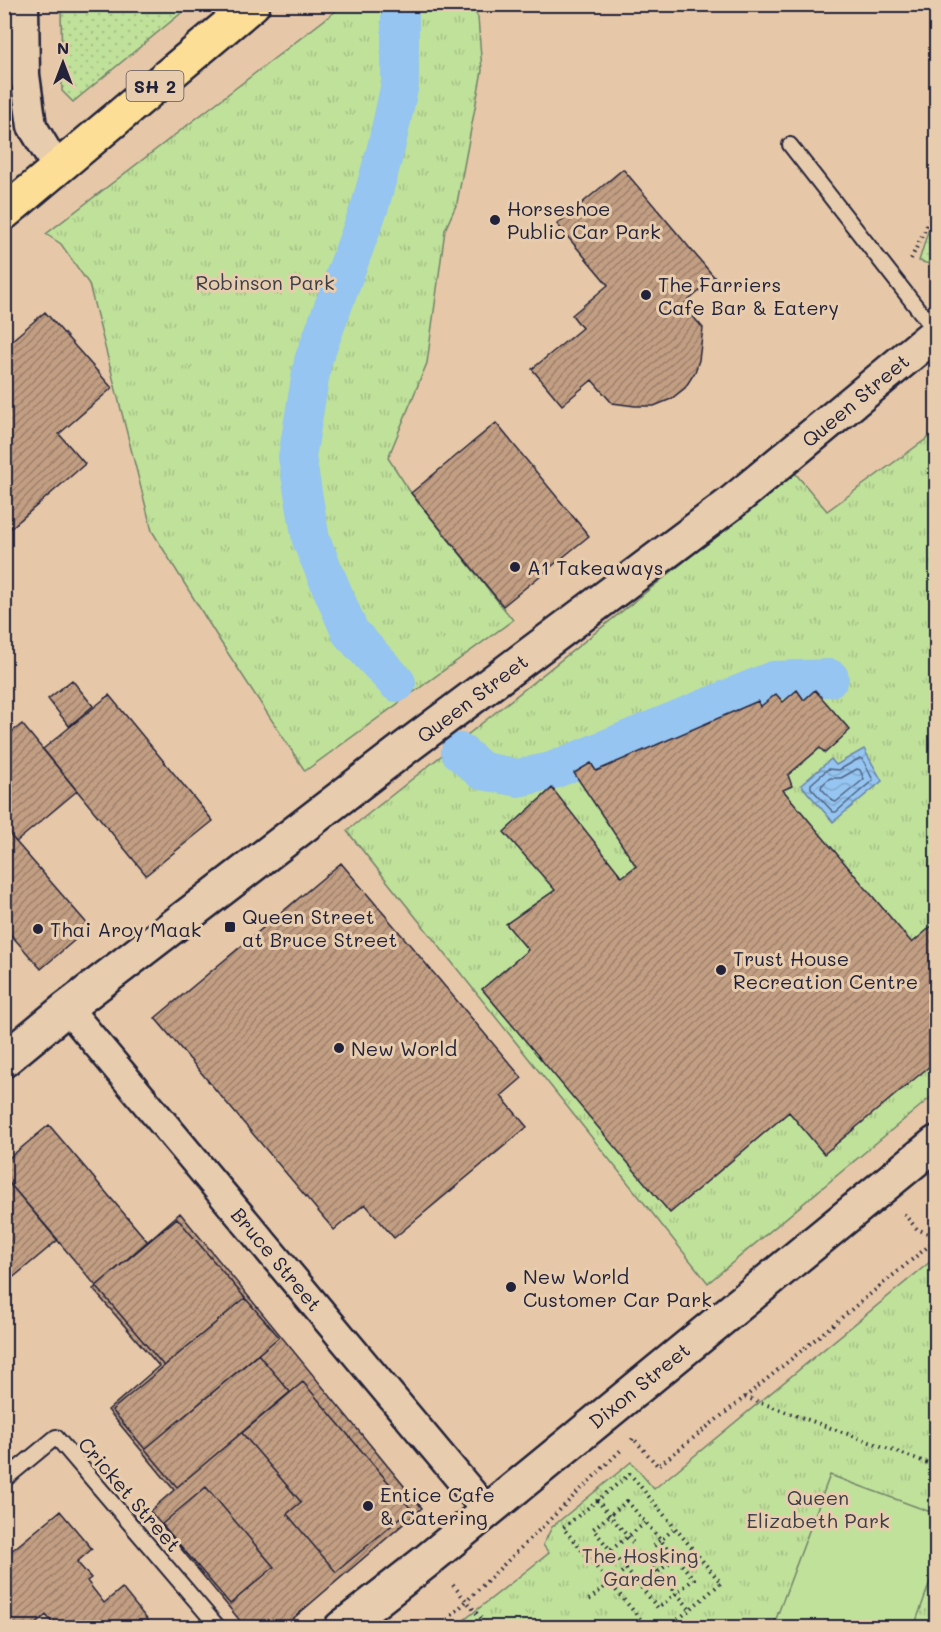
<svg xmlns="http://www.w3.org/2000/svg" width="941" height="1632" viewBox="0 0 941 1632" font-family="Mali,sans-serif">
<style>
.grass{fill:url(#grass-dots);stroke:#71826a;stroke-width:1.5}
.park{fill:url(#park-tufts);stroke:#71826a;stroke-width:1.5}
.pitch{fill:#c0e19a;stroke:#71826a;stroke-width:1.5}
.water{fill:url(#water-waves);stroke:#6784a8;stroke-width:1.5}
.lines{fill:none;stroke-linecap:round;stroke-linejoin:round}
.shore{stroke:#506383;stroke-width:1.5}
.canal{stroke:#95c5f0;stroke-width:38}
.building{fill:url(#building-hatch);stroke:#22223b;stroke-width:1.5}
.lane-casing{stroke:#22223b;stroke-width:18}
.street-casing{stroke:#22223b;stroke-width:33}
.secondary-casing{stroke:#22223b;stroke-width:38}
.highway-casing{stroke:#22223b;stroke-width:38}
.path{stroke:#22223b;stroke-width:4;stroke-dasharray:1.5 4.5;stroke-linecap:butt}
.lane{stroke:#e7ccae;stroke-width:14}
.street{stroke:#e7ccae;stroke-width:28}
.secondary{stroke:#e7ccae;stroke-width:33}
.highway{stroke:#fdde96;stroke-width:33}
.poi-dot{fill:#22223b;stroke:#e7ccae;stroke-width:2}
.labels{text-anchor:middle;dominant-baseline:central;stroke-width:6;stroke-linejoin:round;paint-order:stroke}
.shield{fill:#e7ccae;stroke:#5d555e;stroke-width:1.5}
.shield-label{font-size:18px;font-weight:bold;fill:#22223b}
.poi-label{font-size:20px;fill:#22223b;stroke:#e7ccae;text-anchor:start}
.park-label{font-size:20px;fill:#3a3f49;stroke:#e7ccae}
.street-label{font-size:20px;fill:#22223b;stroke:#e7ccae}
</style>
<defs>
<pattern id="grass-dots" width="8" height="8" patternUnits="userSpaceOnUse" patternTransform="scale(1.5)"><rect width="8" height="8" fill="#c0e19a"/><path d="M2 2h.1M6 6h.1" fill="none" stroke="#a5c186" stroke-width="1.8" stroke-linecap="round"/></pattern>
<pattern id="park-tufts" width="24" height="20" patternUnits="userSpaceOnUse" patternTransform="scale(1.5)"><rect width="24" height="20" fill="#c0e19a"/><path d="M3 7l-1-3M5 7V3M7 7l1-3M15 17l-1-3M17 17v-4M19 17l1-3" fill="none" stroke="#a5c186"/></pattern>
<pattern id="water-waves" width="16" height="10" patternUnits="userSpaceOnUse" patternTransform="scale(1.5)"><rect width="16" height="10" fill="#95c5f0"/><path d="M0 5q4-4 8 0t8 0" fill="none" stroke="#80a9cf"/></pattern>
<pattern id="building-hatch" width="6" height="6" patternUnits="userSpaceOnUse" patternTransform="scale(1.5)"><rect width="6" height="6" fill="#c29e82"/><path d="M-1 1l2-2M0 6l6-6M5 7l2-2" fill="none" stroke="#9d806c"/></pattern>
</defs>
<rect width="100%" height="100%" fill="#e6c8a8"/>
<filter id="ink" filterUnits="userSpaceOnUse"><feTurbulence type="fractalNoise" baseFrequency=".0167" numOctaves="2"/><feDisplacementMap in="SourceGraphic" scale="12" xChannelSelector="R" yChannelSelector="G"/><feConvolveMatrix kernelMatrix="1 2 1 2 8 2 1 2 1" color-interpolation-filters="sRGB"/></filter>
<g filter="url(#ink)">
<path class="grass" d="M 61,5 L 61,4 L 191,5 L 73,102 L 62,91 Z
M 936,205 L 936,266 L 919,261 Z"/>
<path class="park" d="M 345,4 L 471,5 L 478,17 L 482,71 L 457,203 L 445,230 L 427,363 L 388,458 L 411,493 L 513,620 L 305,771 L 220,641 L 152,531 L 89,284 L 61,244 L 46,234 Z
M 936,432 L 936,1093 L 708,1283 L 347,831 L 795,473 L 827,511 Z
M 936,1257 L 936,1627 L 454,1628 L 549,1553 L 543,1545 L 552,1527 L 631,1462 L 654,1489 Z"/>
<path class="pitch" d="M 830,1475 L 936,1514 L 936,1565 L 914,1627 L 773,1627 Z"/>
<path class="water" d="M 864,749 L 882,781 L 833,822 L 801,785 L 831,759 L 836,765 Z"/>
<g class="lines">
<path class="shore" d="M 860,758 L 863,760 L 873,780 L 836,812 L 833,812 L 811,788 L 811,784 L 828,769 L 839,770 Z
M 857,769 L 860,770 L 864,779 L 836,802 L 833,801 L 821,788 L 822,785 L 830,778 L 841,778 Z"/>
<path class="canal" d="M 397,683 L 350,632 L 311,540 L 297,457 L 313,361 L 370,206 L 386,148 L 400,84 L 400,4
M 460,752 L 482,771 L 499,774 L 518,778 L 551,771 L 773,680 L 830,678"/>
</g>
<path class="building" d="M 623,169 L 715,278 L 683,305 L 703,328 L 699,360 L 695,372 L 685,388 L 671,399 L 654,406 L 635,406 L 612,403 L 592,380 L 562,405 L 532,369 L 582,328 L 572,315 L 608,285 L 557,224 Z
M 45,312 L 112,388 L 59,434 L 85,464 L 4,534 L 4,347 Z
M 496,423 L 589,536 L 503,606 L 411,493 Z
M 72,680 L 93,706 L 69,726 L 48,699 Z
M 797,690 L 804,700 L 815,690 L 850,730 L 825,753 L 820,748 L 788,775 L 792,786 L 783,790 L 912,943 L 934,924 L 936,927 L 936,1061 L 824,1154 L 789,1112 L 670,1213 L 482,989 L 528,950 L 506,924 L 555,890 L 504,832 L 552,788 L 622,877 L 636,866 L 574,773 L 591,763 L 596,771 L 758,701 L 760,707 L 776,694 L 783,702 Z
M 109,695 L 213,821 L 146,875 L 43,749 Z
M 22,724 L 77,791 L 16,842 L 4,828 L 4,738 Z
M 4,828 L 90,927 L 41,969 L 4,927 Z
M 341,863 L 522,1078 L 501,1096 L 527,1127 L 394,1238 L 365,1204 L 334,1230 L 155,1018 Z
M 49,1125 L 148,1242 L 96,1286 L 4,1177 L 4,1162 Z
M 4,1177 L 58,1240 L 10,1280 L 4,1273 Z
M 180,1213 L 422,1508 L 282,1628 L 246,1628 L 150,1511 L 174,1490 L 108,1410 L 159,1366 L 93,1289 Z
M 177,1218 L 245,1298 L 164,1366 L 96,1286 Z
M 245,1298 L 279,1337 L 145,1449 L 112,1410 Z
M 258,1354 L 290,1392 L 177,1487 L 145,1449 Z
M 303,1382 L 411,1509 L 336,1572 L 287,1514 L 301,1502 L 242,1433 Z
M 206,1487 L 274,1567 L 230,1604 L 162,1524 Z
M 60,1511 L 92,1549 L 77,1562 L 91,1578 L 87,1581 L 104,1603 L 122,1588 L 154,1628 L 48,1628 L 53,1624 L 46,1615 L 31,1628 L 4,1628 L 4,1557 Z"/>
<g class="lines">
<defs>
<path id="lane" d="M 790,145 L 936,332
M 4,1480 L 56,1437 L 219,1628"/>
<path id="street" d="M 24,4 L 25,75 L 32,126 L 57,168
M 67,1008 L 486,1510"/>
<path id="secondary" d="M 4,1060 L 67,1008 L 405,748 L 730,504 L 936,333
M 341,1628 L 424,1563 L 936,1143"/>
<path id="highway" d="M 4,213 L 253,4"/>
</defs>
<use href="#lane" class="lane-casing"/>
<use href="#street" class="street-casing"/>
<use href="#secondary" class="secondary-casing"/>
<use href="#highway" class="highway-casing"/>
<path class="path" d="M 911,259 L 936,206
M 904,1214 L 917,1229 L 936,1237
M 745,1397 L 936,1466
M 632,1440 L 633,1438 L 658,1466 L 745,1397 L 936,1240
M 597,1500 L 634,1544
M 627,1501 L 694,1579 L 658,1608 L 593,1529 Z
M 654,1546 L 675,1528
M 611,1550 L 645,1523
M 653,1566 L 690,1609
M 453,1585 L 489,1628
M 640,1587 L 675,1558
M 589,1600 L 633,1563
M 439,1628 L 622,1449
M 648,1628 L 563,1528 L 630,1474 L 721,1583 L 668,1628"/>
<use href="#lane" class="lane"/>
<use href="#street" class="street"/>
<use href="#secondary" class="secondary"/>
<use href="#highway" class="highway"/>
</g>
</g>
<g class="poi-dot">
<circle cx="495" cy="220" r="6"/>
<circle cx="646" cy="295" r="6"/>
<circle cx="515" cy="567" r="6"/>
<rect x="224" y="921" width="12" height="12" rx="3"/>
<circle cx="38" cy="929" r="6"/>
<circle cx="721" cy="970" r="6"/>
<circle cx="339" cy="1048" r="6"/>
<circle cx="511" cy="1287" r="6"/>
<circle cx="368" cy="1506" r="6"/>
</g>
<g class="labels">
<rect class="shield" x="126.5" y="71" width="57" height="30" rx="4.5"/>
<g class="shield-label">
<text x="155" y="86">SH 2</text>
</g>
<g class="poi-label">
<text x="507" y="208">Horseshoe<tspan x="507" dy="23">Public Car Park</tspan></text>
<text x="658" y="284">The Farriers<tspan x="658" dy="23">Cafe Bar &amp; Eatery</tspan></text>
<text x="527" y="567">A1 Takeaways</text>
<text x="242" y="916">Queen Street<tspan x="242" dy="23">at Bruce Street</tspan></text>
<text x="50" y="929">Thai Aroy Maak</text>
<text x="733" y="958">Trust House<tspan x="733" dy="23">Recreation Centre</tspan></text>
<text x="351" y="1048">New World</text>
<text x="523" y="1276">New World<tspan x="523" dy="23">Customer Car Park</tspan></text>
<text x="380" y="1494">Entice Cafe<tspan x="380" dy="23">&amp; Catering</tspan></text>
</g>
<g class="park-label">
<text x="265" y="282">Robinson Park</text>
<text x="818" y="1497">Queen<tspan x="818" dy="23">Elizabeth Park</tspan></text>
<text x="640" y="1555">The Hosking<tspan x="640" dy="23">Garden</tspan></text>
</g>
<g class="street-label">
<text transform="translate(855 400) rotate(-40)">Queen Street</text>
<text transform="translate(472 698) rotate(-37)">Queen Street</text>
<text transform="translate(277 1259) rotate(50)">Bruce Street</text>
<text transform="translate(639 1385) rotate(-39)">Dixon Street</text>
<text transform="translate(130 1494) rotate(49)">Cricket Street</text>
</g>
</g>
<rect width="941" height="1632" fill="none" stroke="#e7ccae" stroke-width="24"/>
<rect x="12" y="12" width="917" height="1608" fill="none" stroke="#22223b" stroke-width="2" filter="url(#ink)"/>
<g transform="translate(63 63)" stroke="#e7ccae" stroke-width="4.5" paint-order="stroke">
<path d="M0-4.5L10 22L0 15L-10 22Z" fill="#22223b"/>
<text y="-9" font-size="16" font-weight="bold" text-anchor="middle" fill="#22223b">N</text>
</g>
</svg>
